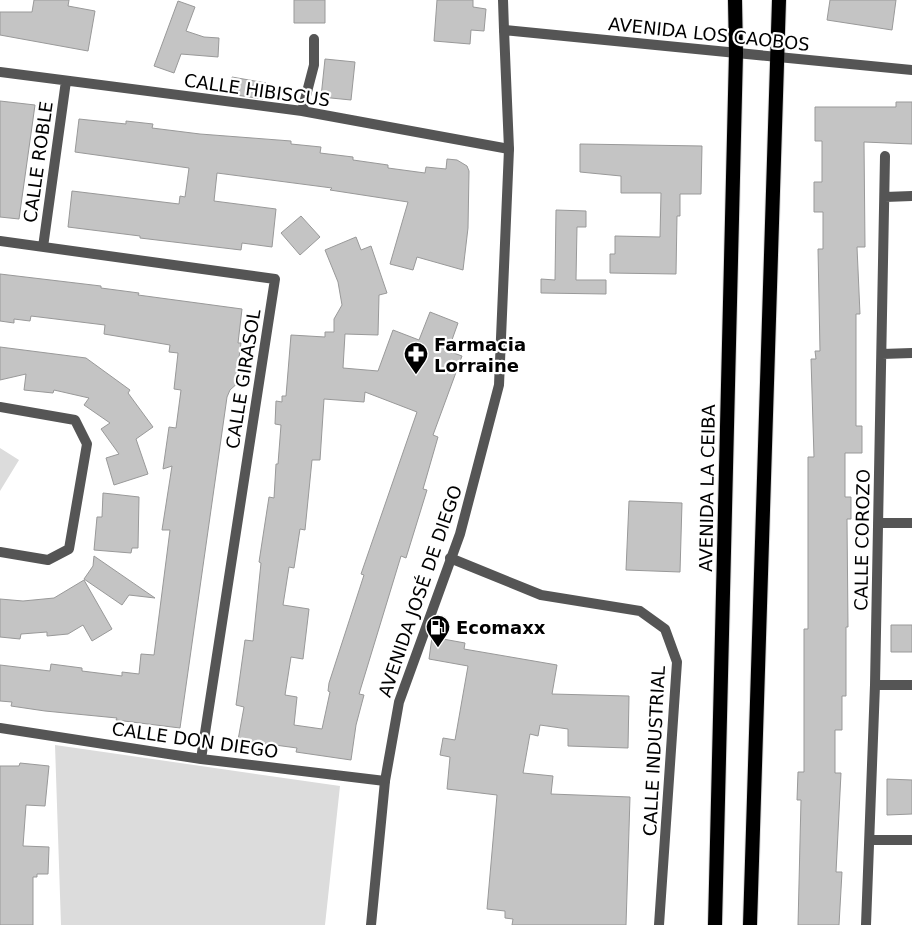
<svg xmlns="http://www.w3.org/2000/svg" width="912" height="925" viewBox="0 0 912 925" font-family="'DejaVu Sans',sans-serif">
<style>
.green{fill:#dcdcdc}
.building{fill:#c4c4c4;stroke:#999;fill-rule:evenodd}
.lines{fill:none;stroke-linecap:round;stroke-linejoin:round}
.trunk-casing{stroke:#dbdbdb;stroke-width:16}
.minor{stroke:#555;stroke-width:10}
.tertiary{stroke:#555;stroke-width:10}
.trunk{stroke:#000;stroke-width:14}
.labels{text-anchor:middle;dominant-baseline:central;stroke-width:4.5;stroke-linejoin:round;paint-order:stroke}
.street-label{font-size:18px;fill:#000;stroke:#fff}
.poi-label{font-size:18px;font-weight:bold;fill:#000;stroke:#fff;text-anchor:start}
</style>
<rect width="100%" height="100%" fill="#fff"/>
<path class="green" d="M 0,448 L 19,460 L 0,491 Z
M 55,745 L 340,786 L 325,925 L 61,925 Z"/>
<path class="building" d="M 34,0 L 69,0 L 68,6 L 95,11 L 88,51 L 0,35 L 0,12 L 32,12 Z
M 294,0 L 325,0 L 325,23 L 294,23 Z
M 437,0 L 473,0 L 473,7 L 486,9 L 484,31 L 471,30 L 470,44 L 434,41 Z
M 830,0 L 896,0 L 892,30 L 827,20 Z
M 178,1 L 195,7 L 186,31 L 204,37 L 219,38 L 218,57 L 181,54 L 174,73 L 154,66 Z
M 325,59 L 355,62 L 351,100 L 321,97 Z
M 232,77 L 266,83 L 263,99 L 229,94 Z
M 0,101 L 35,105 L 19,219 L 0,217 Z
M 896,102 L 912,102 L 912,144 L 864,142 L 865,247 L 857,247 L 860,314 L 856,314 L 856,426 L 862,426 L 862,453 L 845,453 L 845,497 L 851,497 L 851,519 L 847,519 L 848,627 L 846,627 L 846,696 L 842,696 L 842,730 L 835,730 L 835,773 L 841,773 L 836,872 L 842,872 L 839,925 L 798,925 L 801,800 L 797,800 L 798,772 L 804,772 L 804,629 L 808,629 L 808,457 L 814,457 L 811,359 L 816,359 L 815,351 L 820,351 L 818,249 L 823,249 L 823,212 L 814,212 L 814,182 L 822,182 L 822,141 L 815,141 L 815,107 L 896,107 Z
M 79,119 L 126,124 L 126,121 L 153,124 L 152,128 L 200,134 L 291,141 L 291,144 L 321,147 L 320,153 L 353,157 L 353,160 L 388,165 L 388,168 L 425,173 L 426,167 L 446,169 L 447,159 L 457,160 L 467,166 L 469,171 L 468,228 L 463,270 L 417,257 L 413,270 L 390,264 L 408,202 L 330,190 L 332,188 L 217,173 L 214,201 L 276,209 L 272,247 L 242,243 L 241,250 L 140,238 L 140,236 L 68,227 L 72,191 L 179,204 L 180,196 L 185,197 L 189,168 L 75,152 Z
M 580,144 L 702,146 L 701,194 L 680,194 L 680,216 L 677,216 L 676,274 L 610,273 L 610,254 L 615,254 L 615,236 L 660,237 L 661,193 L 621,193 L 621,176 L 580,172 Z
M 556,210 L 586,211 L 586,227 L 577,227 L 576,280 L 606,280 L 606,294 L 541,293 L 541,279 L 555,280 Z
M 301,216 L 320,237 L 300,255 L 281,233 Z
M 356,237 L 361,250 L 371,246 L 387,293 L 379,295 L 378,335 L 345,334 L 343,368 L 378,371 L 393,330 L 419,340 L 430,312 L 458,323 L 448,351 L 462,356 L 433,435 L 438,437 L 423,489 L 427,490 L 406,558 L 401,556 L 359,694 L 364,695 L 356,725 L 351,760 L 296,752 L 297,748 L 238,740 L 244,707 L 236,705 L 245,640 L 253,641 L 261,563 L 259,562 L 269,497 L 274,498 L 276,464 L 278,464 L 281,425 L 275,424 L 276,401 L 282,402 L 282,396 L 286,396 L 291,335 L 325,337 L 325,332 L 334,332 L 334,319 L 342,305 L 338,282 L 325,250 ZM 365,392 L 417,412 L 361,574 L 364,575 L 329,683 L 328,691 L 330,692 L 322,729 L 294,725 L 297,697 L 285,695 L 291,657 L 303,659 L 309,609 L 283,605 L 289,567 L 294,568 L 300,529 L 305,530 L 312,460 L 320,460 L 324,399 L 364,402 Z
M 0,274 L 101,286 L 101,288 L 139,293 L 138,295 L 242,309 L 238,343 L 241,343 L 237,372 L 240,381 L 230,390 L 227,397 L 180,728 L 116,720 L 117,718 L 45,711 L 11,706 L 12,702 L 0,701 L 0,665 L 50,671 L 51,664 L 82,668 L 82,671 L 122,676 L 122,672 L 139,674 L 141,654 L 154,655 L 170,530 L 162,530 L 172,466 L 163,469 L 169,427 L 176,428 L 181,390 L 174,389 L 178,353 L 169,352 L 170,345 L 104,334 L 105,325 L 31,316 L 30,321 L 14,319 L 14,323 L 0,321 Z
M 0,347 L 86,358 L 130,390 L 128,393 L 153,427 L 136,439 L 148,474 L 114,485 L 106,458 L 119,454 L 101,429 L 110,423 L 84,405 L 89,398 L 54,390 L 53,393 L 24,390 L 26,374 L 0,380 Z
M 103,493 L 139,497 L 138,548 L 132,548 L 131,553 L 94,550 L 97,517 L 102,517 Z
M 629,501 L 682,503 L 680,572 L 626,570 Z
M 94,556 L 155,598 L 129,595 L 122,605 L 84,579 L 93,566 Z
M 84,580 L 112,629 L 92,641 L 83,625 L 68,634 L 47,636 L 47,632 L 21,634 L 20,639 L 0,637 L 0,599 L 23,601 L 54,598 Z
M 891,625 L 912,625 L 912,652 L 891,652 Z
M 432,637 L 465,643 L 464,649 L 557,665 L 552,694 L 629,696 L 628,748 L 568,746 L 568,729 L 540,725 L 538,736 L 530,734 L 523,773 L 553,776 L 551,794 L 630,797 L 626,925 L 512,925 L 513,919 L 505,918 L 505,911 L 487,909 L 497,795 L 447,789 L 450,757 L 440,755 L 443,738 L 455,740 L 468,666 L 429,659 Z
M 20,763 L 49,766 L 45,806 L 26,805 L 23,846 L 49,847 L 48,874 L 37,874 L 37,877 L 33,877 L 33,925 L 0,925 L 0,766 L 19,766 Z
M 887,779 L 912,780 L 912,814 L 887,815 Z"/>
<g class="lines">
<defs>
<path id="trunk" d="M 715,925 L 736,53 L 735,0
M 750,925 L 779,0"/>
</defs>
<use href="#trunk" class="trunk-casing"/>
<path class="minor" d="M 503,0 L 504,30
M 778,57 L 912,70
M 0,72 L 302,111 L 509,149
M 302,111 L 314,65 L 314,39
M 885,197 L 912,196
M 0,241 L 275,279 L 201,759
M 43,247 L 66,81
M 882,354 L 912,353
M 0,407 L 75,420 L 87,444 L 69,549 L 48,560 L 0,552
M 878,523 L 912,523
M 450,558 L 541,595 L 640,611 L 665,629 L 677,662 L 659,925
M 875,685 L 912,685
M 0,728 L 201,759 L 385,781
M 870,840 L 912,840
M 866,925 L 875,685 L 885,156"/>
<path class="tertiary" d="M 371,925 L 385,781 L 399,702 L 460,534 L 499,385 L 509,149 L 504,30 L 778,57"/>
<use href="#trunk" class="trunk"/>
</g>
<defs>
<symbol id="pharmacy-pin" viewBox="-11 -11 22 30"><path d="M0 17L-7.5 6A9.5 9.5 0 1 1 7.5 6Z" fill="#000" stroke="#fff"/><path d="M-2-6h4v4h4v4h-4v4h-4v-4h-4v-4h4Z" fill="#fff"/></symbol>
<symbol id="fuel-pin" viewBox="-11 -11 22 30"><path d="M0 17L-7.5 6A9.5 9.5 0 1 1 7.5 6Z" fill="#000" stroke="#fff"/><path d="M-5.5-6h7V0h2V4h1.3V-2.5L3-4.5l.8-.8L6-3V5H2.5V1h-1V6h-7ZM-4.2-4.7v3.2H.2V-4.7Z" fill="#fff"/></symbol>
</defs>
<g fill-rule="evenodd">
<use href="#pharmacy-pin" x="402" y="340" width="28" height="38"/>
<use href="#fuel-pin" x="424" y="613" width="28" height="38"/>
</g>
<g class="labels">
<g class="street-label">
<text transform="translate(709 34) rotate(6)">AVENIDA LOS CAOBOS</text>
<text transform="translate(257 90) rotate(8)">CALLE HIBISCUS</text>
<text transform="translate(38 162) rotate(-82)">CALLE ROBLE</text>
<text transform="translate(243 379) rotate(-81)">CALLE GIRASOL</text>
<text transform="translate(707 488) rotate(-89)">AVENIDA LA CEIBA</text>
<text transform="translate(862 540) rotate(-89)">CALLE COROZO</text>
<text transform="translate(420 591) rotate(-71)">AVENIDA JOSÉ DE DIEGO</text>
<text transform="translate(195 740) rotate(8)">CALLE DON DIEGO</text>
<text transform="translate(654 751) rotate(-87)">CALLE INDUSTRIAL</text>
</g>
<g class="poi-label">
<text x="434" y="344">Farmacia<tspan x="434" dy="21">Lorraine</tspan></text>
<text x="456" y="627">Ecomaxx</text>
</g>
</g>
</svg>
